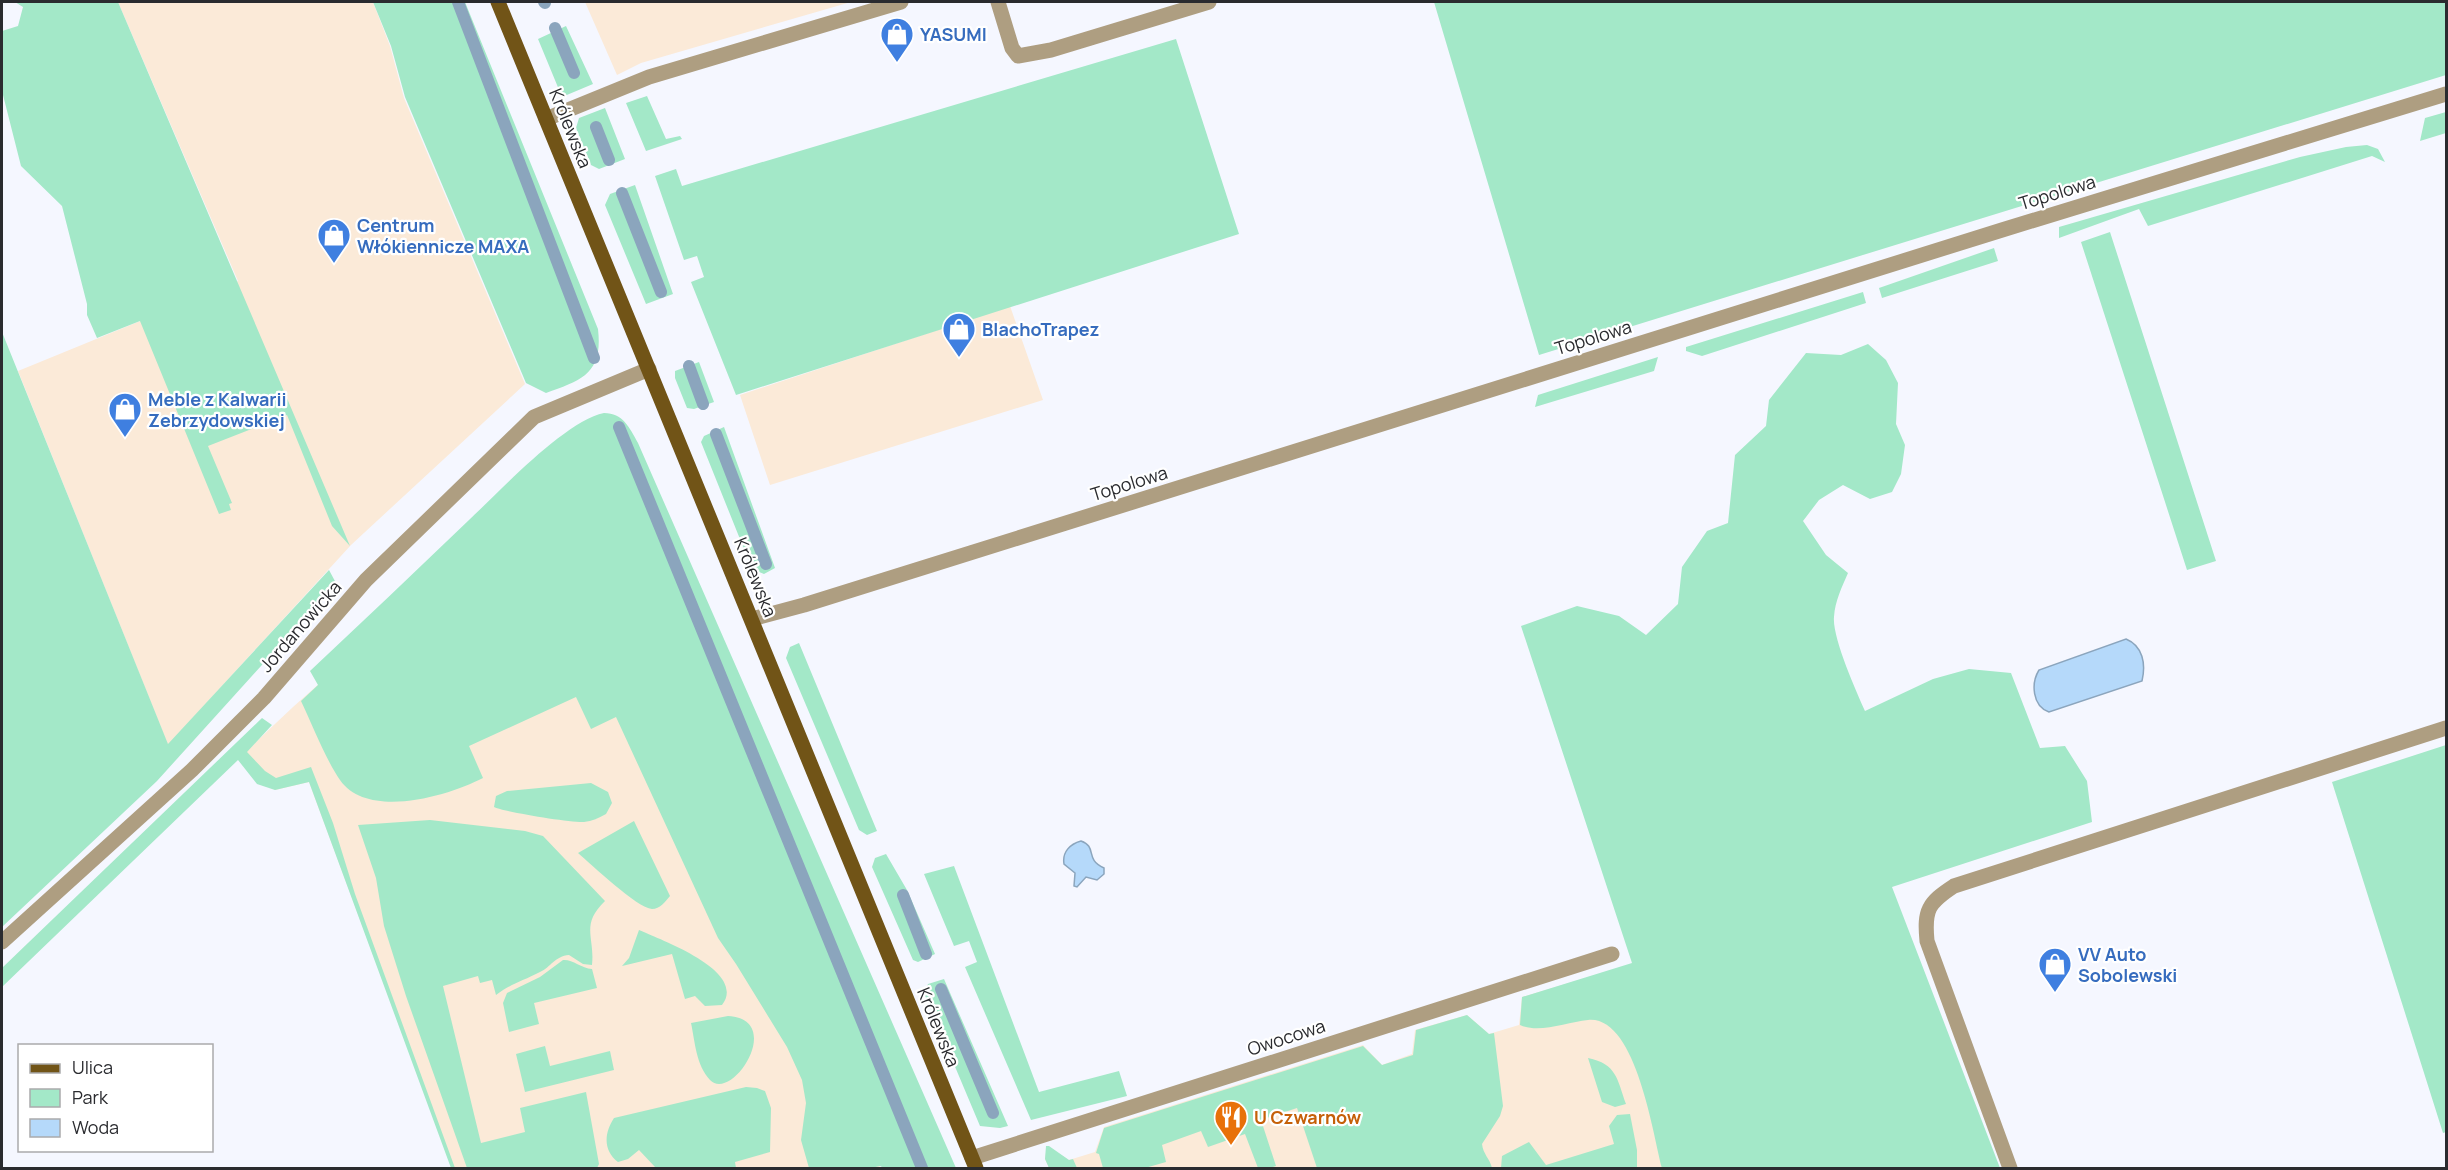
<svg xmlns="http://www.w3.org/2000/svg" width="2448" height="1170" viewBox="0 0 2448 1170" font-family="Manrope,sans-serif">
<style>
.commercial{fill:#fbead8}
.green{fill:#a3e8c8}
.water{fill:#b5d9fa;stroke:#8ba5bd;stroke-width:1.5}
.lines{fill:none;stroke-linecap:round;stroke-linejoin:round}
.stream{stroke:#8ba5bd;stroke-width:12}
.minor{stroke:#ae9e81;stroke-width:15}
.major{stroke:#715417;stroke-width:15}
.labels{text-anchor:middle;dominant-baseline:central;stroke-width:4.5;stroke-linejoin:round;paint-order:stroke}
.shop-label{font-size:18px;font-weight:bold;fill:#366cbe;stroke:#fff;text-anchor:start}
.street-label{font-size:18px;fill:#2a2b2f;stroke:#fff}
.food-label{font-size:18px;font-weight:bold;fill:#c56008;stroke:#fff;text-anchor:start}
</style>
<rect width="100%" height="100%" fill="#f5f7ff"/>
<path class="commercial" d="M 118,2 L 373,2 L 390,46 L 404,98 L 525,384 L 351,545 L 168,745 L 18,371 L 238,281 Z
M 585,2 L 851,2 L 641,63 L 617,75 Z
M 1010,306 L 1043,400 L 770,485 L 740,395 Z
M 597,436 L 880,1167 L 872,1168 L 452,1168 L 309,782 L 275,790 L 238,759 L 293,707 Z
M 1632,964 L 1700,1168 L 1049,1168 L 1045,1159 L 1047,1146 L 1069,1160 L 1095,1152 L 1104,1127 L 1363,1045 L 1382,1065 L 1412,1054 L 1415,1030 L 1467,1015 L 1489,1034 L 1519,1025 L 1522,997 Z"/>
<path class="green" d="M 15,2 L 118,2 L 350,546 L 332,526 L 287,415 L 208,446 L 232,503 L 229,504 L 231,510 L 219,514 L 140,321 L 97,338 L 87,315 L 87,304 L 62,206 L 21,166 L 2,91 L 2,31 L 18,26 L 23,7 Z
M 373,2 L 465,2 L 598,329 C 603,373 583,380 546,393 L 526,383 L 405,97 L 391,46 Z
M 1434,2 L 2446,2 L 2446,75 L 1539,355 Z
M 566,26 L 593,84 L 562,97 L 538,39 Z
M 1176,39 L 1239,234 L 736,395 L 691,282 L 704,277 L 697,256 L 684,260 L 655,176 L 676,169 L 682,186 Z
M 647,96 L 666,139 L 680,136 L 682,139 L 646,151 L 626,103 Z
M 605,108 L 625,159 L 599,169 L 591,165 L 576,128 L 579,118 Z
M 2446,112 L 2446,133 L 2420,141 L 2425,118 Z
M 2367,145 L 2378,149 L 2385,162 L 2372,156 L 2148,226 L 2139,209 L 2059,238 L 2059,227 L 2300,157 L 2346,147 Z
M 635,185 L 673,294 L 646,304 L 605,205 L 610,194 Z
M 2110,232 L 2216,561 L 2187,570 L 2081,242 Z
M 1994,248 L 1998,261 L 1882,298 L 1879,288 Z
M 1863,292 L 1866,303 L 1702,356 L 1686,351 L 1686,347 Z
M 2,332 L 168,744 L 329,570 L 336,583 L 157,781 L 2,927 Z
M 1868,344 L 1886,360 L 1898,383 L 1896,424 L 1905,445 L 1901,474 L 1892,492 L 1870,499 L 1843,485 L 1819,500 L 1803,521 L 1826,555 L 1848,573 C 1842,587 1835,601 1834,617 C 1832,637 1856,691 1865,711 L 1933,679 L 1969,669 L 2011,673 L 2040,748 L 2065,746 L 2087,781 L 2092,822 L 1892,887 L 2000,1168 L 1662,1168 C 1653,1135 1636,1015 1588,1020 C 1567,1022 1539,1034 1520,1025 L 1522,997 L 1632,963 L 1521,626 L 1577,606 L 1619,616 L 1646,635 L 1678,604 L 1682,567 L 1707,531 L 1728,523 L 1735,455 L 1766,426 L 1769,400 L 1806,353 L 1841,355 Z
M 1658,357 L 1654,371 L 1535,407 L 1538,395 Z
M 699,362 L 714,402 L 694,409 L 687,408 L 675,378 L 675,371 Z
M 604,413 C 623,413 629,427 638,443 L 956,1168 L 884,1168 L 880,1166 L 871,1168 L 809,1168 L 801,1140 L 806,1103 L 802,1080 L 787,1047 L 736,964 L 718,938 L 616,717 L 591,729 L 576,697 L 469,746 L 483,778 C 448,796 368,820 340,780 C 326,760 312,724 301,701 L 318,685 L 310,671 C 363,621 416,571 469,520 C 500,491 565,421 604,413 Z
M 724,427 L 775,568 L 764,574 L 752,569 L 701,442 L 704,436 Z
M 799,643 L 877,831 L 867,835 L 859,830 L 786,658 L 790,647 Z
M 262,718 L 272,725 L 247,752 L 265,771 L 276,778 L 311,767 L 333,823 L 355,894 L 455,1168 L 451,1168 L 309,782 L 275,790 L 257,784 L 238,760 L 2,987 L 2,968 Z
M 2446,745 L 2446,1132 L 2443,1133 L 2332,782 Z
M 591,783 L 608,792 L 612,803 L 606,814 C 599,818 592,821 584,822 C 572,823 504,812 494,807 L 496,796 L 507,791 Z
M 430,820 L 525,831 L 543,836 L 605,901 C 580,925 595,937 592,965 L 583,964 L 569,955 C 555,956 551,967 540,972 C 523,981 514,982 496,995 L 492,980 L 480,983 L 478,976 L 443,986 L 481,1143 L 525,1132 L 520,1108 L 586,1092 L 599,1164 L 597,1168 L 467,1168 L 406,996 L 384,926 L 376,878 L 358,825 Z
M 634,821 L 670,896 C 665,902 660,909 652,909 C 637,908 591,864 578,853 Z
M 886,854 L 907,890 L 935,954 L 918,962 L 913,960 L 872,867 L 875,858 Z
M 954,866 L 1039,1092 L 1119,1071 L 1127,1096 L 1031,1120 L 965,967 L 977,962 L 969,941 L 954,946 L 924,874 Z
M 639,930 C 661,940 748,971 722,1005 L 705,1006 L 695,996 L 685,999 L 672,954 L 622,966 L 629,958 Z
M 563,960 C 572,959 581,968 592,969 L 597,988 L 534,1003 L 539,1024 L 509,1032 L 503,1003 L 507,993 L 540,977 Z
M 944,979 L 1008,1126 L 1000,1128 L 980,1126 L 924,993 L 928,984 Z
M 1467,1015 L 1489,1034 L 1494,1033 L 1503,1106 L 1500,1116 L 1482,1144 C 1483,1154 1490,1159 1492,1168 L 1317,1168 L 1297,1108 L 1261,1120 L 1276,1166 L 1270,1168 L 1258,1168 L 1245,1134 L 1208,1147 L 1201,1131 L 1162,1145 L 1166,1162 L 1145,1168 L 1103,1168 L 1099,1154 L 1096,1153 L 1104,1128 L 1363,1046 L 1382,1065 L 1413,1055 L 1416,1030 Z
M 728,1016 C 786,1019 732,1103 710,1080 C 696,1065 695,1042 691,1023 Z
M 545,1046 L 550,1066 L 610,1051 L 614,1070 L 525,1092 L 516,1054 Z
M 1588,1058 C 1617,1064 1617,1079 1626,1104 L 1615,1107 L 1602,1102 Z
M 746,1087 L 757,1088 L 765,1091 L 771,1108 L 770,1152 L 735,1162 L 736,1168 L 653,1168 L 655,1167 L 639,1150 L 628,1159 L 618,1162 C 603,1151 604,1133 614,1118 Z
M 1630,1114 L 1637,1150 L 1637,1168 L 1501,1168 L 1502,1156 L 1529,1142 L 1546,1165 L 1614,1144 L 1609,1126 L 1617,1115 Z
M 1046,1146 L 1049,1146 L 1069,1160 L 1073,1159 L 1077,1168 L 1049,1168 L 1045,1159 Z"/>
<path class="water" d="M 2126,639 C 2143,646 2146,664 2142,681 L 2049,712 C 2032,706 2031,683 2039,670 Z
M 1081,841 C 1098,847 1084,859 1104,868 L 1104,874 L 1097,880 L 1086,877 L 1077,887 L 1074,886 L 1075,873 L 1064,864 C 1062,852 1070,844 1081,841 Z"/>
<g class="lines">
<path class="stream" d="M 458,2 L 594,358
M 544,2 L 545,3
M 555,28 L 574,73
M 596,127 L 609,160
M 622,193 L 661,292
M 689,366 L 703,404
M 619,427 L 922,1168
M 716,434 L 766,564
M 903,895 L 926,954
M 941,989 L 993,1113"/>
<path class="minor" d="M 998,2 L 1012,48 L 1018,56 L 1051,50 L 1209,2
M 546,119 L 649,77 L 901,2
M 752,619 L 804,605 L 2002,230 L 2446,94
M 2,942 L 192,770 L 264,698 L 366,580 L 534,417 L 649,369
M 972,1158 L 1612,954
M 2010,1168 L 1927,941 C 1924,910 1928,903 1954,886 L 2446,728"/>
<path class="major" d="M 498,2 L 976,1168"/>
</g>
<defs>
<symbol id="shop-pin" viewBox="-11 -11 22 30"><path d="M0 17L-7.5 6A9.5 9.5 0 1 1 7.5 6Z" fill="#3f7fe0" stroke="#fff"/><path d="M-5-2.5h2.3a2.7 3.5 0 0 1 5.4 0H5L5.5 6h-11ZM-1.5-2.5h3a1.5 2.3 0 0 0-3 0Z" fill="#fff"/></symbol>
<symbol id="restaurant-pin" viewBox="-11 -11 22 30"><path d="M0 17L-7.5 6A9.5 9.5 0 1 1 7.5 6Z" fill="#e8710a" stroke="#fff"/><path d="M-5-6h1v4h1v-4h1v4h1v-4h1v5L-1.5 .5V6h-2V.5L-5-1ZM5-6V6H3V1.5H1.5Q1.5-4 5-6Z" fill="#fff"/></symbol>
</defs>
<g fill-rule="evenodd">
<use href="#shop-pin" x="878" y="15" width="38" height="52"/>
<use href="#shop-pin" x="315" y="216" width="38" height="52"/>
<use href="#shop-pin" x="940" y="310" width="38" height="52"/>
<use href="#shop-pin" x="106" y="390" width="38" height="52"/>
<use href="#shop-pin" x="2036" y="945" width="38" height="52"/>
<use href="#restaurant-pin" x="1212" y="1098" width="38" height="52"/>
</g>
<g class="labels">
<g class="shop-label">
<text x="920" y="34">YASUMI</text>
<text x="357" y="225">Centrum<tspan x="357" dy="21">Włókiennicze MAXA</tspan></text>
<text x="982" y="329">BlachoTrapez</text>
<text x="148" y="399">Meble z Kalwarii<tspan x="148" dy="21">Zebrzydowskiej</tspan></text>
<text x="2078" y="954">VV Auto<tspan x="2078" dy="21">Sobolewski</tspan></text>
</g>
<g class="street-label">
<text transform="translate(571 128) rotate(68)">Królewska</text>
<text transform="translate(2057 192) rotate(-17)">Topolowa</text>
<text transform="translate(1593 337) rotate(-17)">Topolowa</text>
<text transform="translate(1129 483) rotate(-17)">Topolowa</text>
<text transform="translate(756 577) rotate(68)">Królewska</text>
<text transform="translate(300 626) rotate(-49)">Jordanowicka</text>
<text transform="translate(939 1027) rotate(68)">Królewska</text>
<text transform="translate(1286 1037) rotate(-18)">Owocowa</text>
</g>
<g class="food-label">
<text x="1254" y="1117">U Czwarnów</text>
</g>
</g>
<rect width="2448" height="1170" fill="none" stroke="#2a2b2f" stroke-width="6"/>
<rect x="18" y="1044" width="195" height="108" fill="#ffffff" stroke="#aaaaac" stroke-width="1.5"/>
<rect x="30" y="1064" width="30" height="9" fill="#715417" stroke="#aaaaac" stroke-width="1.5"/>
<text x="72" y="1074" font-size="18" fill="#2a2b2f">Ulica</text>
<rect x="30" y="1089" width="30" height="18" fill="#a3e8c8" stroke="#aaaaac" stroke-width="1.5"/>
<text x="72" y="1104" font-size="18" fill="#2a2b2f">Park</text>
<rect x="30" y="1119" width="30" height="18" fill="#b5d9fa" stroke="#aaaaac" stroke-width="1.5"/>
<text x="72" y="1134" font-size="18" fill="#2a2b2f">Woda</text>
</svg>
